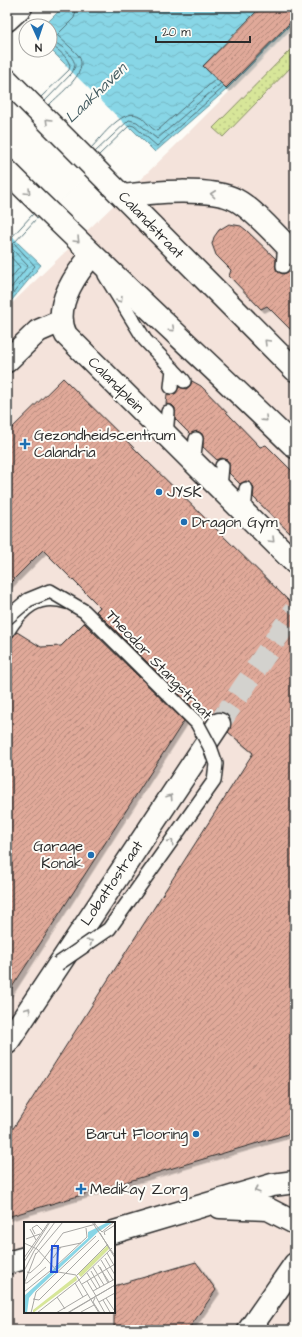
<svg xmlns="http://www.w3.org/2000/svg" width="302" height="1337" viewBox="0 0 302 1337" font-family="'Architects Daughter',sans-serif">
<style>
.built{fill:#f4e3db;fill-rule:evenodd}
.garden{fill:url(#garden-dots);stroke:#818862}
.water{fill:url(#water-waves);stroke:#63929b}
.pier{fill:#fdfcf7}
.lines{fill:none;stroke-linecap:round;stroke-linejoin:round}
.shore{stroke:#506f76;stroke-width:1}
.building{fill:url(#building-hatch);stroke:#2b2b2b;filter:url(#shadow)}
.street-tunnel{stroke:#d3d2ce;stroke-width:22;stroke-dasharray:22 11;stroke-linecap:butt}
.lane-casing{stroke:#2b2b2b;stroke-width:16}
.street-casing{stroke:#2b2b2b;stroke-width:25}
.secondary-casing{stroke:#2b2b2b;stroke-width:25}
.lane{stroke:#fdfcf7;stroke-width:13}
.street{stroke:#fdfcf7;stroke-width:22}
.secondary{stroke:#fdfcf7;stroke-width:22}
.lane-bridge-casing{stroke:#2b2b2b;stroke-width:16;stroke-linecap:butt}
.lane-bridge{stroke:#fdfcf7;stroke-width:13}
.oneway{stroke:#9e9e9b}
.poi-dot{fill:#1f6fb2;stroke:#fdfcf7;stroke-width:1.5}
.labels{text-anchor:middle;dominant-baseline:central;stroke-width:4;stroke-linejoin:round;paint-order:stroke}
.street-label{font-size:15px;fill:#2b2b2b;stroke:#fdfcf7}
.poi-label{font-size:15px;fill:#2b2b2b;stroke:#fdfcf7;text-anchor:start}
.water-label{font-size:16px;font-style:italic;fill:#475e63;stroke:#fdfcf7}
.inset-road{fill:none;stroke:#a9a8a5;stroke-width:1}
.view{fill:#1d4ed8;fill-opacity:0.15;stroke:#1d4ed8;stroke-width:2}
.inset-edge{fill:none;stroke:#2b2b2b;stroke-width:2}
</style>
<defs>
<pattern id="garden-dots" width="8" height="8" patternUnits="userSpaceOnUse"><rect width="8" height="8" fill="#d7e699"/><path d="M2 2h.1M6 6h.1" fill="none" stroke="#b9c584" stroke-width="1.8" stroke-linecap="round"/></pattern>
<pattern id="water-waves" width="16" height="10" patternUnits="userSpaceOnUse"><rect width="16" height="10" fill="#88d6e6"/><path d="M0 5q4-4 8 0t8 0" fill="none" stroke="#76b8c5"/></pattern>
<pattern id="building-hatch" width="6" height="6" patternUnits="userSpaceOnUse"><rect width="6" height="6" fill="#e0a999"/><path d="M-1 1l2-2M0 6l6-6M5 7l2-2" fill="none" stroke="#b68a7d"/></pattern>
<filter id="shadow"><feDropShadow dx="3.5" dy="3.5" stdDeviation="0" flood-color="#0004"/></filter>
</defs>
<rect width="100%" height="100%" fill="#fdfcf7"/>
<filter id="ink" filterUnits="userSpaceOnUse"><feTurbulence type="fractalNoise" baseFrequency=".025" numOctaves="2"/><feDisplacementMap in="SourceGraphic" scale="8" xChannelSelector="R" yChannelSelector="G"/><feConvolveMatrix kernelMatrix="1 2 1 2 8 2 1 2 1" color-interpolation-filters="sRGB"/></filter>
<g filter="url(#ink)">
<path class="built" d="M 295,26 L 295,1258 L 244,1330 L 7,1330 L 7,308 L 173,148 ZM 25,1223 L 114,1223 L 114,1312 L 25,1312 Z
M 295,1264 L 295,1330 L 249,1330 Z"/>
<path class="garden" d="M 295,45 L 295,63 L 223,137 L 213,128 Z"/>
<path class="water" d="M 63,7 L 295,7 L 295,20 L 226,90 L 155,152 L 131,128 L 18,243 L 41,265 L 7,306 L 7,126 L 66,67 L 66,65 L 50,49 L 50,26 L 44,26 Z"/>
<path class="pier" d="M 66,66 L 131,130 L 19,243 L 7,231 L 7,124 Z"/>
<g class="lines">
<path class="shore" d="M 41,97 L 69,70 L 70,66 C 69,59 57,47 50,46
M 45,101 L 72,73 L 75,66 C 75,57 59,42 50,41
M 49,105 C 59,94 91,72 78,55 C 72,48 64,42 57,35 L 74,18 L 77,7
M 91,148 C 102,137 124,105 141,117 C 146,121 151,129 157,131 L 216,79
M 95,152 L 129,120 L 137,122 L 157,139 L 220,84
M 99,155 L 130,125 L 134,126 L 157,146 L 224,87
M 7,253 L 20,267 L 7,283
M 7,293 L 28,266 L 11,248 L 10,239 L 33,214
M 7,301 L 35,266 L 14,243 L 37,218"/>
</g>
<path class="building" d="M 261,7 L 295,7 L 295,18 L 226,88 L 203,66 Z
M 229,224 L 241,226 L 246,230 L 276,259 L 276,269 L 278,272 L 283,274 L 288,272 L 295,278 L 295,334 L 267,306 L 261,309 L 229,276 L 231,270 L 216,255 L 212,244 L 214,237 L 219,230 Z
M 63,378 L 295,607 L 295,1132 L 7,1217 L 7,1138 L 253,753 L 228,732 L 231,724 L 230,718 L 226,714 L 219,712 L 210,716 L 197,703 L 193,708 L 96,611 L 100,607 L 43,550 L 7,586 L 7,433 Z
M 192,381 L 201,386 L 260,447 L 266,445 L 295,474 L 295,538 L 253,497 L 254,489 L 251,483 L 246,481 L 240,484 L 229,473 L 229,463 L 227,460 L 222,458 L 217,460 L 203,447 L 203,436 L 201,433 L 197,431 L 190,434 L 175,419 L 175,408 L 172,405 L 166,404 L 167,394 L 175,394 L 179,387 L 186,389 L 190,386 Z
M 84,623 L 184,721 L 7,995 L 7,640 L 11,639 L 17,632 L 41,647 L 61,646 Z
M 196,1262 L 216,1290 L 188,1330 L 114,1330 L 114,1286 Z"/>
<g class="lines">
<path class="street-tunnel" d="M 219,724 L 295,610"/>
<defs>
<path id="lane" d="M 283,266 L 285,244
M 105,275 L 145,340 L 184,381
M 171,387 L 173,369
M 166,435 L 168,412
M 193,463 L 196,439
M 220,488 L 222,466
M 244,512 L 246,489
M 7,632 C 22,608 38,593 67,602"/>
<path id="street" d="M 123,196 C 151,192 212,187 236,200 C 255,210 279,239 295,254
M 92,255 C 75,275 52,308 66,335 L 295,563
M 7,361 L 38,331 L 61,321
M 7,1043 L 219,724
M 220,1207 L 268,1209 L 295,1223
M 114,1232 L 272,1185 L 295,1182
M 7,1263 L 25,1258
M 249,1330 L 295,1264"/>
<path id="secondary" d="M 7,20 L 21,7
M 7,80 L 295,370
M 7,171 C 101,265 200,355 295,447"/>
</defs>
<use href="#lane" class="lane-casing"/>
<use href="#street" class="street-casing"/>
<use href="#secondary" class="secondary-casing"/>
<use href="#lane" class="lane"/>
<use href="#street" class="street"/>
<use href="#secondary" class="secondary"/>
<defs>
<path id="lane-bridge" d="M 7,618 L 28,600 L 50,591 L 84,611 L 197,723 L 210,747 L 216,764 L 214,781 L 109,929 L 58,964"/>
</defs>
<use href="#lane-bridge" class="lane-bridge-casing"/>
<use href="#lane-bridge" class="lane-bridge"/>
</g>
<defs><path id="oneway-chevron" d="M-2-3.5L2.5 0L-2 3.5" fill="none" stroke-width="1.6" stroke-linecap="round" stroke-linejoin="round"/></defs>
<g class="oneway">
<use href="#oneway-chevron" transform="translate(48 121) rotate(-135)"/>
<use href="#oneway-chevron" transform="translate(28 192) rotate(45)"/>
<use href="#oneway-chevron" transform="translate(213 194) rotate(-174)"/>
<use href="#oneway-chevron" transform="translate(77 240) rotate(45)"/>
<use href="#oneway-chevron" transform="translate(120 300) rotate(58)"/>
<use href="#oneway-chevron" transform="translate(172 329) rotate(42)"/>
<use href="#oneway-chevron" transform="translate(267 342) rotate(-135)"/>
<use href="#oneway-chevron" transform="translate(265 419) rotate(44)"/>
<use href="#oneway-chevron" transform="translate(272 540) rotate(45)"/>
<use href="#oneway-chevron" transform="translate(170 797) rotate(-56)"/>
<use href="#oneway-chevron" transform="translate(171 842) rotate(-54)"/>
<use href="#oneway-chevron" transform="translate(90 942) rotate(-35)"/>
<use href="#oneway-chevron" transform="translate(28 1010) rotate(-57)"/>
<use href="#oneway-chevron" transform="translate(257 1190) rotate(163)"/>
</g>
</g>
<g class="poi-dot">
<path d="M23 438h4v4h4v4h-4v4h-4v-4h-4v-4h4z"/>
<circle cx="159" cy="492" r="4"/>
<circle cx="184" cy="522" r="4"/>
<circle cx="91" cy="855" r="4"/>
<circle cx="196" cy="1134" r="4"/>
<path d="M79 1183h4v4h4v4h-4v4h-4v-4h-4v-4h4z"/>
</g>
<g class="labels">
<g class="street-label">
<text transform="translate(151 225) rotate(46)">Calandstraat</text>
<text transform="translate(116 385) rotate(45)">Calandplein</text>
<text transform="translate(159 665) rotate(46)">Theodor Stangstraat</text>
<text transform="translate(112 883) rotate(-56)">Lobattostraat</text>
</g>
<g class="poi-label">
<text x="34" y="435">Gezondheidscentrum<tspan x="34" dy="17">Calandria</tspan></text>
<text x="167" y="492">JYSK</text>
<text x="192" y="522">Dragon Gym</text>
<text x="83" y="846" text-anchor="end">Garage<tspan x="83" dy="17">Konak</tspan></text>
<text x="188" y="1134" text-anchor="end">Barut Flooring</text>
<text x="90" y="1189">Medikay Zorg</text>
</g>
<g class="water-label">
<text transform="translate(96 93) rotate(-44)">Laakhaven</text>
</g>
</g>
<g transform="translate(24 1222)">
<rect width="91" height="91" fill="#fdfcf7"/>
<path d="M 84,23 L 85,27 L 57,55 L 54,52 ZM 52,54 L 53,58 L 9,91 L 9,88 Z" fill="#d7e699"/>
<path d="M 84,0 L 89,0 L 74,10 L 10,70 L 5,76 L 3,91 L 0,91 L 0,74 L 64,16 L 64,10 Z" fill="#88d6e6"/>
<path class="inset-road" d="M 68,0 L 91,34M 69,0 L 78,10M 6,7 L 12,18M 78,10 L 90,0M 76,11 L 91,36M 11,12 L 8,6 L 13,3 L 19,9M 81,13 L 80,10 L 91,3M 2,17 L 16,12M 0,21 L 13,27 L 34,50 L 52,53 L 75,91M 28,27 L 57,21M 83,31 L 91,45M 12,32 L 39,0M 0,36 L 25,0M 29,36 L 37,25M 81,36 L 91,53M 77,38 L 89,58M 0,40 L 26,0M 74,43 L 85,60M 31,45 L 63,15 L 62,6M 69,45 L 80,63M 76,45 L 84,61M 0,49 L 10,29 L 31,0M 67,49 L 76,65M 3,50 L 6,51 L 16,42 L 39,11 L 72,2M 63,51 L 73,67M 53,53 L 84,22M 63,59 L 72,74M 0,61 L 3,61 L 22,45M 51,61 L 59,75M 0,62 L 12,31M 58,62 L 91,42M 69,69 L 91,57M 0,70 L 26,49M 33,75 L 41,87M 72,75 L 81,91M 71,76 L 69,80 L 76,91M 82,76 L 90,88M 9,77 L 15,78 L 75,18M 79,78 L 86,90M 75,80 L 91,71M 57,90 L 70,83M 7,91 L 12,70 L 72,14M 13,91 L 55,58 L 88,26M 32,91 L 64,72M 43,91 L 91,63M 44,91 L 91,63"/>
<path class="view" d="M 28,24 L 34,24 L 33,50 L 27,50 Z"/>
<rect width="91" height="91" class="inset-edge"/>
</g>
<rect width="302" height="1337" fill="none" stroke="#fdfcf7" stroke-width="24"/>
<rect x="12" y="12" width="278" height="1313" fill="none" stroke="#2b2b2b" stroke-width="1.5" filter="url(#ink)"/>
<g transform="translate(38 38) rotate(177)"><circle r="19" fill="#fdfcf7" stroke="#a9a8a5"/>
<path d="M0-3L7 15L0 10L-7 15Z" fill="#1f6fb2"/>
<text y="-6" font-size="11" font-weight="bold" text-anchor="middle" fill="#2b2b2b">N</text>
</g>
<path d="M156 36v6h94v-6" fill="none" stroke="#2b2b2b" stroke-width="2"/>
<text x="162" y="36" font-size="12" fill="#2b2b2b" stroke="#fdfcf7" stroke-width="3" paint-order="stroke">20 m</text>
</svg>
